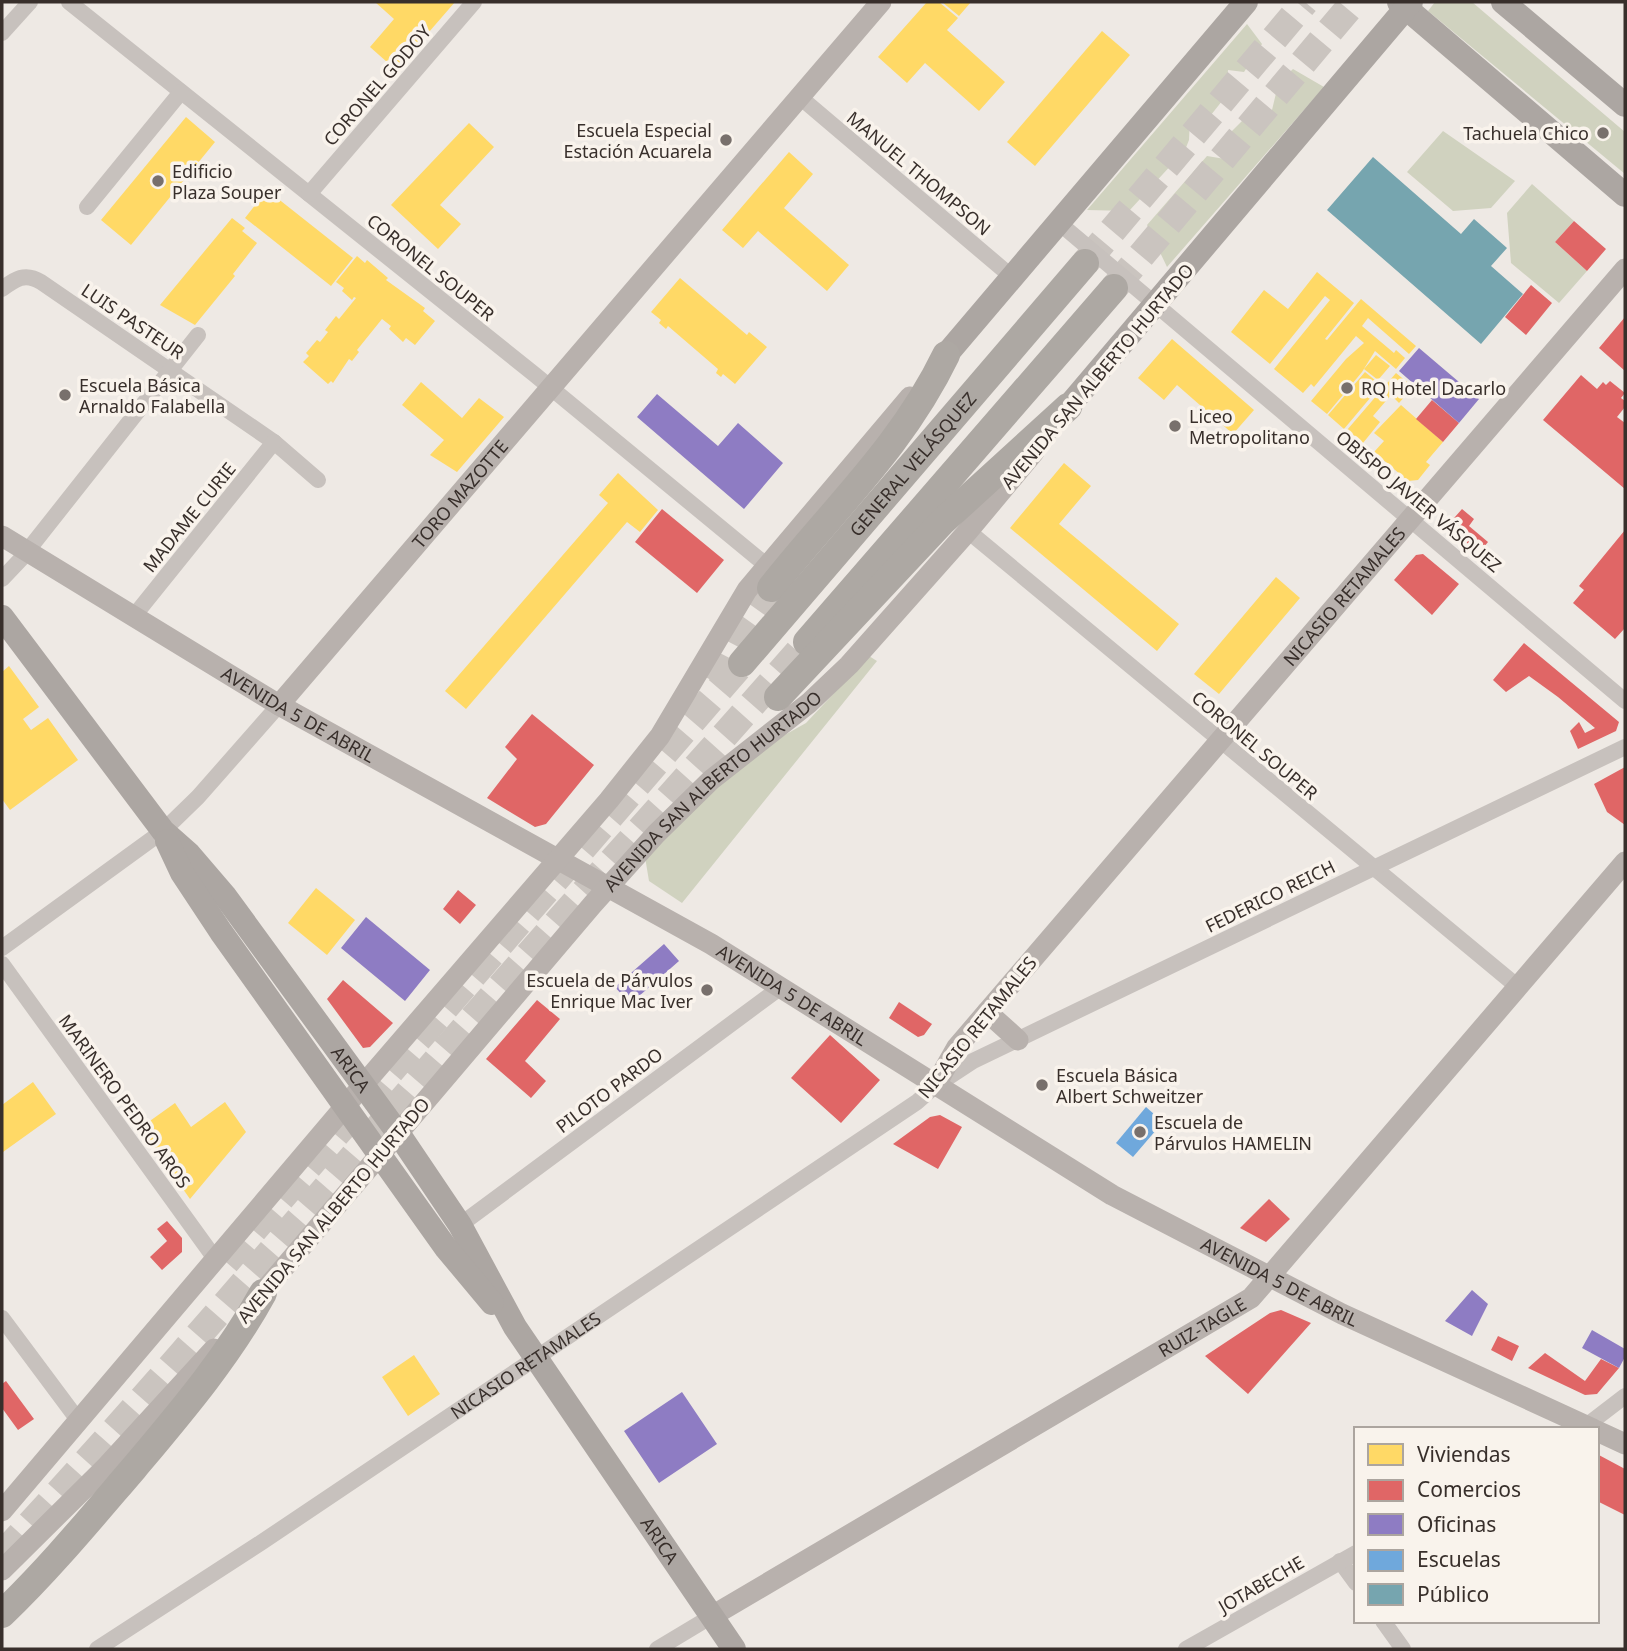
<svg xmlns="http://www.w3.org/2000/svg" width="1627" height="1651" viewBox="0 0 1627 1651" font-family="'Noto Sans',sans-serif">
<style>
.green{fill:#d0d2bf}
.homes{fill:#ffd966}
.shops{fill:#e06666}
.offices{fill:#8e7cc3}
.schools{fill:#6fa8dc}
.public{fill:#76a5af}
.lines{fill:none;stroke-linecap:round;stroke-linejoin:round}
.highway-tunnel{stroke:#cac4bf;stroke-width:28;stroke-dasharray:28 14;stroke-linecap:butt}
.street{stroke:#c7c1bd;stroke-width:16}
.secondary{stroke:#b8b1ad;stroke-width:21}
.primary{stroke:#aca6a2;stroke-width:24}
.highway{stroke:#ada8a3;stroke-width:28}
.poi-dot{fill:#78706c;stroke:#f9f3ec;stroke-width:2.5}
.labels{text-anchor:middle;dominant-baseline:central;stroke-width:7;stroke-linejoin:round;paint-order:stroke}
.street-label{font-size:18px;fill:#382f2b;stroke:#f9f3ec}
.poi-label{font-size:18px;fill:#382f2b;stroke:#f9f3ec;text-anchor:start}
</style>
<rect width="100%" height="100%" fill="#eee9e4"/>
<path class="green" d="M 1435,2 L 1472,2 L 1625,132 L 1625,174 L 1428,11 Z
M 1247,24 L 1262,44 L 1244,72 L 1228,70 L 1226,96 L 1207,120 L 1190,118 L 1189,140 L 1185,150 L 1129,211 L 1087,210 Z
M 1293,69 L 1324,87 L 1167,267 L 1147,225 L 1207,156 L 1225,159 L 1227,136 L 1254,109 L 1272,110 L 1277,89 L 1273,88 Z
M 1443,131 L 1515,181 L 1491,208 L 1453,211 L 1407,172 Z
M 1532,184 L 1574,221 L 1555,242 L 1587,271 L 1559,303 L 1511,263 L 1507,213 Z
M 869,656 L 877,661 L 682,903 L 649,881 L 645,857 L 673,824 L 774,741 L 806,723 Z"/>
<path class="homes" d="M 375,2 L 455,2 L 396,70 L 370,47 L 394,19 Z
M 927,2 L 939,2 L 958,18 L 947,30 L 1005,82 L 979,111 L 925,63 L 907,83 L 878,57 Z
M 942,2 L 971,2 L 959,16 Z
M 1102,31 L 1130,55 L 1035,166 L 1007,142 Z
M 186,117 L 215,142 L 131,245 L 101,220 Z
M 469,123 L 494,147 L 440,205 L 461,224 L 438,249 L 391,205 Z
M 789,152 L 813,174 L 784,208 L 849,265 L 827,291 L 758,231 L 743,248 L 722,230 Z
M 267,190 L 353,258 L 331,286 L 245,218 Z
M 232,218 L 245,228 L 242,231 L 257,243 L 233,274 L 235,276 L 195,325 L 160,305 Z
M 357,256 L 365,263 L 367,260 L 388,278 L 386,280 L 425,308 L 423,311 L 435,321 L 415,345 L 406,338 L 403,342 L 389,329 L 391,326 L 382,319 L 357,350 L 359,352 L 352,361 L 349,359 L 333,383 L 331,381 L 328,384 L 303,362 L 309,356 L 306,353 L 317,340 L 320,342 L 328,332 L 325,330 L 336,316 L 339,319 L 356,298 L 354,297 L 352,300 L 342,291 L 344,288 L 336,282 Z
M 1317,272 L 1354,303 L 1325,339 L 1327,340 L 1361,299 L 1416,346 L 1409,354 L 1368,318 L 1362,326 L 1394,353 L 1396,350 L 1405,358 L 1396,369 L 1375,351 L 1362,372 L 1327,414 L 1311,401 L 1346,359 L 1364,343 L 1356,336 L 1314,387 L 1311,384 L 1303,393 L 1274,369 L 1330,300 L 1325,296 L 1270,364 L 1231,332 L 1264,290 L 1288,309 Z
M 680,278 L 747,335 L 749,332 L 767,347 L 735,384 L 723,374 L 721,377 L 716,373 L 718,369 L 668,326 L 666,329 L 659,323 L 661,320 L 651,312 Z
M 1172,339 L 1254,410 L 1233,434 L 1177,385 L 1164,400 L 1138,378 Z
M 1376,355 L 1390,366 L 1378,380 L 1364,369 Z
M 1365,372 L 1381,385 L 1344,429 L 1328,415 Z
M 1396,373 L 1413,387 L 1399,403 L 1391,395 L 1373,416 L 1380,422 L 1363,443 L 1347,430 Z
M 421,382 L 462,418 L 479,398 L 504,417 L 457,472 L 430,455 L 444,440 L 402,405 Z
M 1401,405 L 1443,442 L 1426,462 L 1430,465 L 1418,480 L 1408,481 L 1374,452 L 1384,441 L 1374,433 Z
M 1064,463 L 1091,486 L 1059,524 L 1179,624 L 1157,651 L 1010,528 Z
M 618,473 L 658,510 L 640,532 L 627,522 L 466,709 L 445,691 L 608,503 L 599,495 Z
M 1276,577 L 1300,598 L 1219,694 L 1194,674 Z
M 9,666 L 39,707 L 23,719 L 31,730 L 48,718 L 78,760 L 10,810 L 2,799 L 2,672 Z
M 316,888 L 355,920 L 327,955 L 288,923 Z
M 33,1082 L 56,1114 L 3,1152 L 2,1105 Z
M 225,1102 L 246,1132 L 190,1199 L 140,1128 L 175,1103 L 191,1127 Z
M 414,1355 L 440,1394 L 408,1416 L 382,1377 Z"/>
<path class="shops" d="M 1574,221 L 1606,249 L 1587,271 L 1555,242 Z
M 1531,285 L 1552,303 L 1526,335 L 1505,317 Z
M 1625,317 L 1625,371 L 1599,348 Z
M 1581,375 L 1597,389 L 1603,382 L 1606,385 L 1610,381 L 1625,393 L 1621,398 L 1625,401 L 1625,407 L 1617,417 L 1625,423 L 1625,489 L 1543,420 Z
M 1432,400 L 1459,423 L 1443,442 L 1416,419 Z
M 662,509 L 724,560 L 697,593 L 635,542 Z
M 1462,509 L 1474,519 L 1469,526 L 1488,542 L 1479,553 L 1447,526 Z
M 1625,530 L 1625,628 L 1615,639 L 1573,603 L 1584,590 L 1579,586 Z
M 1423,554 L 1459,584 L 1432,615 L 1394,580 L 1416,555 Z
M 1524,643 L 1619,722 L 1616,731 L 1578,749 L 1570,731 L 1579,722 L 1585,733 L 1595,728 L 1558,697 L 1529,676 L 1506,692 L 1493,680 Z
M 532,714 L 594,765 L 546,824 L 535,827 L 487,798 L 517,759 L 505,747 Z
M 1625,767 L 1625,825 L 1607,812 L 1594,784 Z
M 458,890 L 476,905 L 460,924 L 443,909 Z
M 343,980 L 393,1023 L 370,1047 L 363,1048 L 327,999 Z
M 537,1000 L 560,1019 L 525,1061 L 546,1081 L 531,1098 L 486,1059 Z
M 899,1002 L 932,1024 L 924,1035 L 918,1037 L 889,1018 Z
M 830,1035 L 880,1080 L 841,1123 L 791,1078 Z
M 940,1115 L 962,1127 L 938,1169 L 893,1144 L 930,1117 Z
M 1269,1199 L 1290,1219 L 1266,1242 L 1240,1228 Z
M 167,1221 L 182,1238 L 182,1252 L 162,1270 L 150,1257 L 167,1241 L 157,1229 Z
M 1281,1310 L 1311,1323 L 1248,1394 L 1205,1356 L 1270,1313 Z
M 1498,1336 L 1519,1346 L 1512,1361 L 1491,1350 Z
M 1545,1353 L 1585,1381 L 1601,1359 L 1619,1368 L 1597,1394 L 1585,1395 L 1528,1368 Z
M 6,1381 L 34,1419 L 18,1430 L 2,1408 L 2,1384 Z
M 1597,1454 L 1625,1469 L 1625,1515 L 1597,1501 Z"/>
<path class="offices" d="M 1419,348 L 1479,399 L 1459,423 L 1399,371 Z
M 657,394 L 718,446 L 738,423 L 783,463 L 744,509 L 637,417 Z
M 366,917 L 430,970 L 405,1001 L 341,948 Z
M 664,944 L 679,961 L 630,1004 L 615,987 Z
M 1472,1290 L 1488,1304 L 1472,1336 L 1445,1321 Z
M 1592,1330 L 1625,1349 L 1625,1357 L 1619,1368 L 1582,1348 Z
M 682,1392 L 717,1444 L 659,1483 L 624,1431 Z"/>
<path class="schools" d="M 1146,1107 L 1163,1122 L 1133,1157 L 1116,1143 Z"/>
<path class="public" d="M 1373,157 L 1461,234 L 1474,219 L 1507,248 L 1491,266 L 1523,294 L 1481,344 L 1327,210 Z"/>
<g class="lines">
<path class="highway-tunnel" d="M 1085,263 L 1305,2
M 1114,288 L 1354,2
M 715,682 L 744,626 L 771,588
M 226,1262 L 742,663
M 2,1555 C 162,1381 315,1200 470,1022 C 581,894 696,769 807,642"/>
<g class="street">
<path d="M 69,2 L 534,374 L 766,565"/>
<path d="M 2,33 L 30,2"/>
<path d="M 801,98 L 1012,277"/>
<path d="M 309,194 L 474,2"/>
<path d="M 87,207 L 181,92"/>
<path d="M 1058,222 L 1625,701"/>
<path d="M 2,289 C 15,279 25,272 41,282 L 274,442 L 318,480"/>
<path d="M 968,531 L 1518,987"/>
<path d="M 2,579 L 21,559 L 198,335"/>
<path d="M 134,616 L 274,442"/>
<path d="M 2,948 L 163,831 L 198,797 L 279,705"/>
<path d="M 2,964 L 216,1260"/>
<path d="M 460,1225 L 781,987"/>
<path d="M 2,1318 L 78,1420"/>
<path d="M 1582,1429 L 1625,1396"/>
<path d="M 1340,1561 L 1356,1583"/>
<path d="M 1383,1621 L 1403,1649"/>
<path id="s1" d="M 97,1649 L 262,1542 L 917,1102 L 935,1086 L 973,1061 L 1625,747"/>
<path d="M 657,1649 L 712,1616"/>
<path d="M 1186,1649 L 1356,1553"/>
</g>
<g class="secondary">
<path id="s2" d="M 2,536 L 279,705 L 711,944 L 1112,1195 L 1342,1314 L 1593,1429"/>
<path id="s3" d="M 279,705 L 881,2"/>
<path d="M 987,1012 L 1018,1040"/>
<path id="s4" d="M 935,1086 L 957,1047 L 1625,269"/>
<path id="s5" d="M 253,1304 L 593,904 L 656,834 L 711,780 L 809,703 L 849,665 L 968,531 L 1034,452"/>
<path d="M 1597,1431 L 1625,1444"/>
<path d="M 2,1511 L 364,1084 L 609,800 L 660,736 L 747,590 L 910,397"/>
<path d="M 2,1570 L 105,1468 L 214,1349"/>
<path id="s6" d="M 712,1616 L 1251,1298 L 1625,862"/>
</g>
<g class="primary">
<path d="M 1399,2 L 1625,195"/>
<path d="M 1503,2 L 1625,105"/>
<path d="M 946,355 L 1246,2"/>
<path d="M 1068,407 L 1411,2"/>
<path id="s7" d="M 2,617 L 163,831 L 189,854 L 225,896 L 398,1133 L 460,1225 L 515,1327 L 734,1649"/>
<path d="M 167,841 L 182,873 L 221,932 L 446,1248 L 492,1303"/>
</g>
<g class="highway">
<path d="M 771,588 C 833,509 901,448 946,355"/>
<path d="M 807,642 L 1114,288"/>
<path id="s8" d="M 742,663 L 1085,263"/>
<path d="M 778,697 L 942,522 L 1068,407"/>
<path d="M 2,1614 C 49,1569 91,1518 134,1468 C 181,1412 228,1357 263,1293"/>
</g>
</g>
<g class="poi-dot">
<circle cx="1603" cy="133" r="7"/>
<circle cx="726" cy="140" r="7"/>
<circle cx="158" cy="181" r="7"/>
<circle cx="1347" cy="388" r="7"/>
<circle cx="65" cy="395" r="7"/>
<circle cx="1175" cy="426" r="7"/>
<circle cx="707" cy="990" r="7"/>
<circle cx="1042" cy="1085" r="7"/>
<circle cx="1140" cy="1132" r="7"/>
</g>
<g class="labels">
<g class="street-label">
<text transform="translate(377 85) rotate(-49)">CORONEL GODOY</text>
<text transform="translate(919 173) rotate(40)">MANUEL THOMPSON</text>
<text transform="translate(431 267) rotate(39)">CORONEL SOUPER</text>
<text transform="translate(133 321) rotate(34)">LUIS PASTEUR</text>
<text transform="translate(1097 376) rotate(-50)">AVENIDA SAN ALBERTO HURTADO</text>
<text stroke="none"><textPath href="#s8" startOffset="262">GENERAL VELÁSQUEZ</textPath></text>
<text stroke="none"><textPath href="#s3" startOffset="278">TORO MAZOTTE</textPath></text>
<text transform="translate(1419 501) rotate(40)">OBISPO JAVIER VÁSQUEZ</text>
<text transform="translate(189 517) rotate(-51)">MADAME CURIE</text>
<text stroke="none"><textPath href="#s4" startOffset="639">NICASIO RETAMALES</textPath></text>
<text stroke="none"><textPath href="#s2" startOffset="346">AVENIDA 5 DE ABRIL</textPath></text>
<text transform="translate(1255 745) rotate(40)">CORONEL SOUPER</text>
<text stroke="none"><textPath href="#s5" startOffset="690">AVENIDA SAN ALBERTO HURTADO</textPath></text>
<text transform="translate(1270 896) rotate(-26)">FEDERICO REICH</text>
<text stroke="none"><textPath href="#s2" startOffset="914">AVENIDA 5 DE ABRIL</textPath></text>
<text transform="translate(977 1027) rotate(-51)">NICASIO RETAMALES</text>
<text stroke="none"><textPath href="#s7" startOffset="572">ARICA</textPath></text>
<text transform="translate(609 1090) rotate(-37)">PILOTO PARDO</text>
<text transform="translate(125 1101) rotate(54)">MARINERO PEDRO AROS</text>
<text transform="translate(333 1210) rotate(-50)">AVENIDA SAN ALBERTO HURTADO</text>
<text stroke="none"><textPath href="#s2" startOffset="1480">AVENIDA 5 DE ABRIL</textPath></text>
<text stroke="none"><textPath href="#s6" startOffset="569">RUIZ-TAGLE</textPath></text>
<text stroke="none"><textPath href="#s1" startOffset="514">NICASIO RETAMALES</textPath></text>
<text stroke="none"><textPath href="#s7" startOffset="1136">ARICA</textPath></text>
<text transform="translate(1261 1584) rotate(-30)">JOTABECHE</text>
</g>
<g class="poi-label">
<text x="712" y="130" text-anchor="end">Escuela Especial<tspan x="712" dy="21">Estación Acuarela</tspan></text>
<text x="1589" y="133" text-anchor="end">Tachuela Chico</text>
<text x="172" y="171">Edificio<tspan x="172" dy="21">Plaza Souper</tspan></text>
<text x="79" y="385">Escuela Básica<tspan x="79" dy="21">Arnaldo Falabella</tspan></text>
<text x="1361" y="388">RQ Hotel Dacarlo</text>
<text x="1189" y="416">Liceo<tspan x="1189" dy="21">Metropolitano</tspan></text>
<text x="693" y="980" text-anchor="end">Escuela de Párvulos<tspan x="693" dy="21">Enrique Mac Iver</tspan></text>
<text x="1056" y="1075">Escuela Básica<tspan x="1056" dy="21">Albert Schweitzer</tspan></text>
<text x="1154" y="1122">Escuela de<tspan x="1154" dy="21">Párvulos HAMELIN</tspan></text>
</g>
</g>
<rect width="1627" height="1651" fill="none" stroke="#382f2b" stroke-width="7"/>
<rect x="1354" y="1427" width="245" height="196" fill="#f9f3ec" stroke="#aca59f" stroke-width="2"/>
<rect x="1368" y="1444" width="35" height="21" fill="#ffd966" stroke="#aca59f" stroke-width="2"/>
<text x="1417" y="1462" font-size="21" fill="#382f2b">Viviendas</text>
<rect x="1368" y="1480" width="35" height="21" fill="#e06666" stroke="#aca59f" stroke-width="2"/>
<text x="1417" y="1497" font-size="21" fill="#382f2b">Comercios</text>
<rect x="1368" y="1514" width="35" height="21" fill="#8e7cc3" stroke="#aca59f" stroke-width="2"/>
<text x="1417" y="1532" font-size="21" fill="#382f2b">Oficinas</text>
<rect x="1368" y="1550" width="35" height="21" fill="#6fa8dc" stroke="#aca59f" stroke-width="2"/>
<text x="1417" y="1567" font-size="21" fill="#382f2b">Escuelas</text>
<rect x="1368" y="1584" width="35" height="21" fill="#76a5af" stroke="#aca59f" stroke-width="2"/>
<text x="1417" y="1602" font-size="21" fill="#382f2b">Público</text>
</svg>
